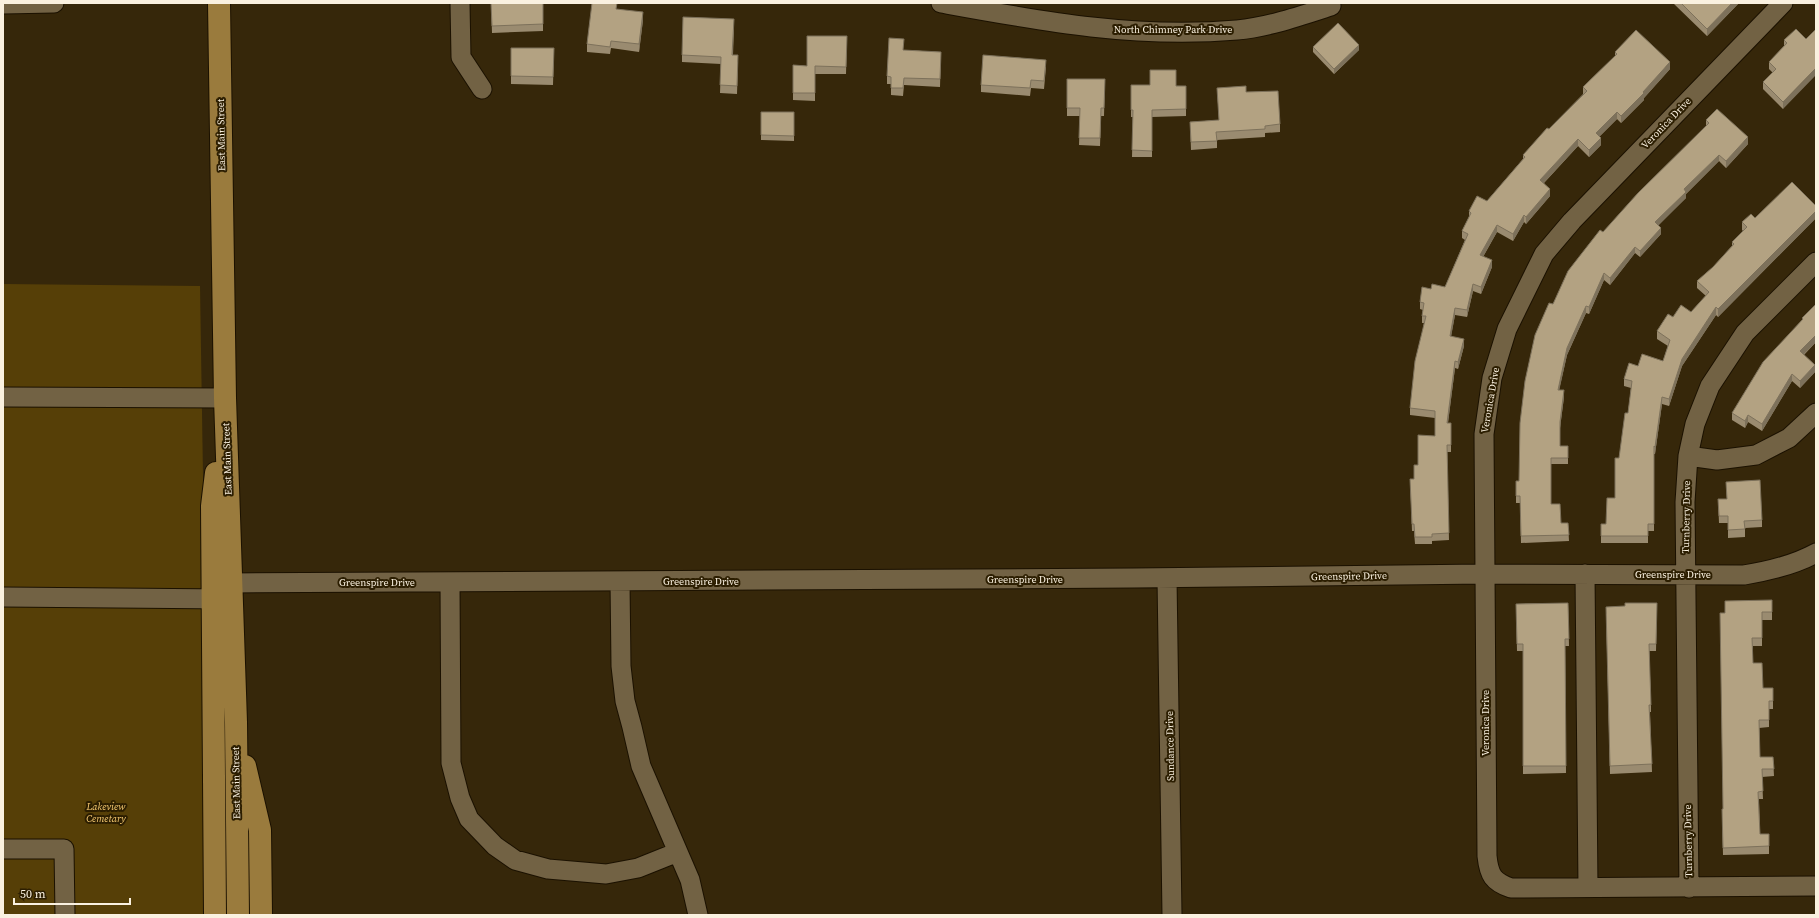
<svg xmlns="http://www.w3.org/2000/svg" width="1819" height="918" viewBox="0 0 1819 918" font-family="'Source Serif 4',serif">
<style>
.green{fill:#563f07}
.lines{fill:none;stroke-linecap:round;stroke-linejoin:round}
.minor-casing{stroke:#1b1100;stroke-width:21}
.major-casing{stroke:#1b1100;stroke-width:24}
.minor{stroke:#726244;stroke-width:19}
.major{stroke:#9a7b3d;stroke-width:22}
.wall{fill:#9a8b70}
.shaded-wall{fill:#7d715b}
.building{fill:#b3a282;stroke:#7d715b}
.labels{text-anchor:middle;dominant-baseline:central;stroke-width:4;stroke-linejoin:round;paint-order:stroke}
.street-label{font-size:10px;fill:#faf1e0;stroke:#2c1e01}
.park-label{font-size:10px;font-style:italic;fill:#f8cb72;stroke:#2c1e01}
</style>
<rect width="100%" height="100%" fill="#36270a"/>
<path class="green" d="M 3,284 L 200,286 L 210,915 L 3,915 Z"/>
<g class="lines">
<defs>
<path id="minor" d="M 460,3 L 461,57 L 482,89
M 941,3 C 1040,21 1135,39 1237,30 C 1269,27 1300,16 1331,6
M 1783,3 L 1572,221 L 1544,254 L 1507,329 L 1492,378 L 1484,434 L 1487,856 C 1489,875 1493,882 1511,888 L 1816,886
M 3,4 L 54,3
M 3,397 L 225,398
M 1688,456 L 1717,460 L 1756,455 L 1789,438 L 1816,413
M 1585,574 L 1588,887
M 1167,578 L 1172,915
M 620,581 L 621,666 L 625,701 L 632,727 L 641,766 L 690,880 L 698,915
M 450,582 L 451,763 L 460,798 L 469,819 L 495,846 L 515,860 L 548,869 L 606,874 L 638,868 L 678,852
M 231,583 L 1134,578 L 1484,574 L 1744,575 C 1769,571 1794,565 1816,553
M 3,597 L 228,599
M 3,849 L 64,849 L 65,915
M 1689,888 L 1685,502 L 1688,456 L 1695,424 L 1710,386 L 1745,333 L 1816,262"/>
<path id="major" d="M 219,3 L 225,398 L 236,722 L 238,915
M 245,766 L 260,830 L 261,915
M 215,915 L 212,506 L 216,473"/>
</defs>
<use href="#minor" class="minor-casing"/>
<use href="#major" class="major-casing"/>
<use href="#minor" class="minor"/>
<use href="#major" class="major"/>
</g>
<path class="wall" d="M 491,3 L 543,3 L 543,31 L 492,33 Z
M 1673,3 L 1739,3 L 1707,36 Z
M 617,9 L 643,20 L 639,52 L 611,48 L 610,54 L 587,52 L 587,44 Z
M 734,27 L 733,55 L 738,63 L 737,94 L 720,93 L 721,64 L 682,62 L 682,55 Z
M 847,36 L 846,74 L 815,74 L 815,101 L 793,100 L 793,65 L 807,66 Z
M 1806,39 L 1783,109 L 1763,89 L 1763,82 L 1773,73 L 1769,69 L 1769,62 L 1784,46 L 1784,40 Z
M 1313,47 L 1359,50 L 1334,74 L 1313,52 Z
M 511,48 L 554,48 L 553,85 L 511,84 Z
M 904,50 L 941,52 L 940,87 L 904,85 L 903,96 L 891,95 L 891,84 L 887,84 L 887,76 Z
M 1615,52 L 1670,69 L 1644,98 L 1644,100 L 1621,123 L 1617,119 L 1599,137 L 1601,145 L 1589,157 L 1578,146 L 1544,183 L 1550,196 L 1526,224 L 1524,222 L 1513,241 L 1497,232 L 1483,257 L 1492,267 L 1481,294 L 1473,291 L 1467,317 L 1455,315 L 1451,336 L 1464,346 L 1458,369 L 1455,368 L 1448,423 L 1451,423 L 1451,452 L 1447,452 L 1449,540 L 1432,541 L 1432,544 L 1415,544 L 1414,531 L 1412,531 L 1410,479 L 1414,479 L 1418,465 L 1435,436 L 1435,418 L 1410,415 L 1410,408 L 1424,323 L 1422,323 L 1422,316 L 1423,310 L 1420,309 L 1420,302 L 1431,289 L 1445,287 L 1465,240 L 1462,238 L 1462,231 L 1469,217 L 1469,211 L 1487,201 L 1523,159 L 1523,155 L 1583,94 L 1583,87 L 1615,56 Z
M 1046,67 L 1044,89 L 1031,88 L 1030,96 L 981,92 L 981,85 Z
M 1067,79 L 1105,79 L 1104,116 L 1101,116 L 1100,146 L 1079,145 L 1080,116 L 1067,116 Z
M 1131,85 L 1186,86 L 1186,116 L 1152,117 L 1152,157 L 1132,157 L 1133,117 L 1131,117 Z
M 1217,88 L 1246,92 L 1280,124 L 1280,132 L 1265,133 L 1265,137 L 1217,140 L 1217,148 L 1191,150 L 1190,122 L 1219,120 Z
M 761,112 L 794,112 L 794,141 L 761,140 Z
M 1706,120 L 1748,144 L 1726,168 L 1719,161 L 1686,194 L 1686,198 L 1658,225 L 1661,234 L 1640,257 L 1635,253 L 1610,285 L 1604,280 L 1589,314 L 1586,313 L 1567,355 L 1559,390 L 1564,397 L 1560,428 L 1560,446 L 1568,446 L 1568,464 L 1551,464 L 1551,504 L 1561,523 L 1568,523 L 1569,541 L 1521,543 L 1520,503 L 1516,503 L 1516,481 L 1519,481 L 1553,304 L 1603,232 L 1706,126 Z
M 1816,206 L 1816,218 L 1718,317 L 1716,315 L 1682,366 L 1669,406 L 1662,404 L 1655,454 L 1654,454 L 1654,531 L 1648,531 L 1648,543 L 1601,543 L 1601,524 L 1606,524 L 1615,498 L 1619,458 L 1628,413 L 1631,388 L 1624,386 L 1624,379 L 1638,366 L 1663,361 L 1668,346 L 1657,339 L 1657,331 L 1673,317 L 1691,312 L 1706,296 L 1697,288 L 1697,281 L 1713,267 L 1732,246 L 1732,242 L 1743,231 L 1742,230 L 1742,222 L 1755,218 Z
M 1802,318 L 1816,342 L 1804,355 L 1815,372 L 1800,388 L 1792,381 L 1762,431 L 1748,422 L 1745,428 L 1732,420 L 1732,413 L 1802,320 Z
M 1726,482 L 1762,520 L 1762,527 L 1745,528 L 1745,537 L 1728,538 L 1728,523 L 1719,523 L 1718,499 L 1727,499 Z
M 1772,600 L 1772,620 L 1762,620 L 1762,646 L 1753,646 L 1753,663 L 1763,688 L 1773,688 L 1773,709 L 1769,709 L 1769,727 L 1759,728 L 1760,757 L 1773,757 L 1774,776 L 1762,777 L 1763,799 L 1759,799 L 1760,834 L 1769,834 L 1769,854 L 1723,855 L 1722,816 L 1723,809 L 1725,613 Z
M 1568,603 L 1569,646 L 1565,646 L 1566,773 L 1523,774 L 1523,651 L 1517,651 L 1516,604 Z
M 1657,603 L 1656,651 L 1649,651 L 1651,705 L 1651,712 L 1650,712 L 1652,772 L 1610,774 L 1606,614 L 1625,606 Z"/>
<path class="shaded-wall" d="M 1732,3 L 1739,3 L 1707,36 L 1707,29 Z
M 643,12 L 643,20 L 639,52 L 639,44 Z
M 1359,45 L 1359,50 L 1334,74 L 1334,69 Z
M 1670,62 L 1670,69 L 1644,98 L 1644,100 L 1621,123 L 1621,116 Z
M 1816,68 L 1816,75 L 1783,109 L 1783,102 Z
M 1617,112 L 1617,119 L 1596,140 L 1596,133 Z
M 1748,137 L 1748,144 L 1726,168 L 1726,161 Z
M 1601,138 L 1601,145 L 1589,157 L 1589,150 Z
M 1578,139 L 1578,146 L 1540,187 L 1540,180 Z
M 1719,155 L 1719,161 L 1686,194 L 1686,198 L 1655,229 L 1655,222 L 1684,189 Z
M 1550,189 L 1550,196 L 1526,224 L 1526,217 Z
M 1816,211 L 1816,218 L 1718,317 L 1718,309 Z
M 1524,215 L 1524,222 L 1513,241 L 1513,234 Z
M 1497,225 L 1497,232 L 1480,262 L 1480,255 Z
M 1661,228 L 1661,234 L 1640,257 L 1640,251 Z
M 1635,247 L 1635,253 L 1610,285 L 1610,278 Z
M 1492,260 L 1492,267 L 1481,294 L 1481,287 Z
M 1604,273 L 1604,280 L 1589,314 L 1589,307 Z
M 1473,284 L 1473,291 L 1467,317 L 1467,310 Z
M 1586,306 L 1586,313 L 1567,355 L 1558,396 L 1558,390 L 1567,348 Z
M 1716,307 L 1716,315 L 1682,366 L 1669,406 L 1669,399 L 1682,359 Z
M 1455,308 L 1455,315 L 1450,343 L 1450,336 Z
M 1816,335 L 1816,342 L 1800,358 L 1800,351 Z
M 1464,339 L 1464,346 L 1458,369 L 1458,362 Z
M 1455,361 L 1455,368 L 1447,430 L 1447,423 Z
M 1815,365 L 1815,372 L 1800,388 L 1800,381 Z
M 1792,374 L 1792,381 L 1762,431 L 1762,424 Z
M 1564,390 L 1564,397 L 1560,428 L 1560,422 Z
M 1662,397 L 1662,404 L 1655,454 L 1655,447 Z
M 1748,415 L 1748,422 L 1745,428 L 1745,421 Z"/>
<path class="building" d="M 491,3 L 543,3 L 543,24 L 492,26 Z
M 592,3 L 617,3 L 616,9 L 643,12 L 639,44 L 611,41 L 610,47 L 587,44 Z
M 1681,3 L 1732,3 L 1707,29 Z
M 683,17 L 734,19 L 732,55 L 738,55 L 737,86 L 720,85 L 721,57 L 682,55 Z
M 1338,23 L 1359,45 L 1334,69 L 1313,47 Z
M 1796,29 L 1806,39 L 1816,29 L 1816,68 L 1783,102 L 1763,82 L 1776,69 L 1769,62 L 1787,43 L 1784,40 Z
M 1636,30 L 1670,62 L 1643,92 L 1644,93 L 1621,116 L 1617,112 L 1596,133 L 1601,138 L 1589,150 L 1578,139 L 1540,180 L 1550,189 L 1526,217 L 1524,215 L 1513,234 L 1497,225 L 1480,255 L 1492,260 L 1481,287 L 1473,284 L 1467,310 L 1455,308 L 1450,336 L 1464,339 L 1458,362 L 1455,361 L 1447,423 L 1451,423 L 1451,445 L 1447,445 L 1449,533 L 1432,534 L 1432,537 L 1415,537 L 1414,524 L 1412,524 L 1410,479 L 1414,479 L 1414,465 L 1418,465 L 1418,435 L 1435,436 L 1435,411 L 1410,408 L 1415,361 L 1426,316 L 1422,316 L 1424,303 L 1420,302 L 1422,287 L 1431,289 L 1432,284 L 1445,287 L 1468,234 L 1462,231 L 1471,213 L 1469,211 L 1477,196 L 1487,201 L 1525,157 L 1523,155 L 1547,128 L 1549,129 L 1587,91 L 1583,87 L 1617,54 L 1615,52 Z
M 807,36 L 847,36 L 846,67 L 815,66 L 815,93 L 793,93 L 793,65 L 807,66 Z
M 889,38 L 904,39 L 903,50 L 941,52 L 940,79 L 904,78 L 903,88 L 891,88 L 891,77 L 887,76 Z
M 511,48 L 554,48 L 553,77 L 511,76 Z
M 983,55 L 1046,60 L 1044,81 L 1031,80 L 1030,88 L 981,85 Z
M 1150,70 L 1176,70 L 1176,86 L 1186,86 L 1186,109 L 1152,110 L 1152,151 L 1132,150 L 1133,110 L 1131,110 L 1131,85 L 1150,85 Z
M 1067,79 L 1105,79 L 1104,108 L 1101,108 L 1100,138 L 1079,138 L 1080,108 L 1067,108 Z
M 1246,86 L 1246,92 L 1278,91 L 1280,124 L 1265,126 L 1265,129 L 1216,132 L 1217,141 L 1191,142 L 1190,122 L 1219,120 L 1217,88 Z
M 1717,109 L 1748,137 L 1726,161 L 1719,155 L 1684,189 L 1686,192 L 1655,222 L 1661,228 L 1640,251 L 1635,247 L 1610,278 L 1604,273 L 1589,307 L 1586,306 L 1567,348 L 1558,390 L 1564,390 L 1560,422 L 1560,446 L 1568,446 L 1568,458 L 1551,458 L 1551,504 L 1560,504 L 1561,523 L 1568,523 L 1569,535 L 1521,536 L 1520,496 L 1516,496 L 1516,481 L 1519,481 L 1520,423 L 1525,381 L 1535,335 L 1549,303 L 1553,304 L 1568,271 L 1600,230 L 1603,232 L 1638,193 L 1709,123 L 1706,120 Z
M 761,112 L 794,112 L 794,136 L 761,135 Z
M 1792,182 L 1816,206 L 1816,211 L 1718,309 L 1716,307 L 1682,359 L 1669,399 L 1662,397 L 1655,447 L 1654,446 L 1654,524 L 1648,524 L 1648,536 L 1601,536 L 1601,524 L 1606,524 L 1607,498 L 1615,498 L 1615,458 L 1619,458 L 1625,413 L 1628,413 L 1632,381 L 1624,379 L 1629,363 L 1638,366 L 1642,354 L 1663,361 L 1670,340 L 1657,331 L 1668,314 L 1673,317 L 1681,305 L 1691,312 L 1709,292 L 1697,281 L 1713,267 L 1734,244 L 1732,242 L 1747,227 L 1742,222 L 1751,214 L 1755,218 Z
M 1816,304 L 1816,335 L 1800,351 L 1815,365 L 1800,381 L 1792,374 L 1762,424 L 1748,415 L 1745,421 L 1732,413 L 1763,362 L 1803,319 L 1802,318 Z
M 1760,480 L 1762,520 L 1744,521 L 1745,529 L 1728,530 L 1728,516 L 1719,516 L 1718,499 L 1727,499 L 1726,482 Z
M 1772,600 L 1772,612 L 1762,612 L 1762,638 L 1752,638 L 1753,663 L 1762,663 L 1763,688 L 1773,688 L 1773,701 L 1769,701 L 1769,720 L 1759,720 L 1760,757 L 1773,757 L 1774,769 L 1762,769 L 1763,791 L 1758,792 L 1760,834 L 1769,834 L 1769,846 L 1723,848 L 1722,809 L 1723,809 L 1720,613 L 1725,613 L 1725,601 Z
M 1568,603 L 1569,639 L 1565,639 L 1566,766 L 1523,766 L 1523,644 L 1517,644 L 1516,604 Z
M 1625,603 L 1657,603 L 1656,644 L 1649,644 L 1651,705 L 1649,705 L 1652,764 L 1610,766 L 1606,607 L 1625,606 Z"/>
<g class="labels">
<g class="street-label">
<text x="1173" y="29">North Chimney Park Drive</text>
<text transform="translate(1666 123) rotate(-46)">Veronica Drive</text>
<text transform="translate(221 135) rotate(-91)">East Main Street</text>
<text transform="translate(1490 400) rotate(-80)">Veronica Drive</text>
<text transform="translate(227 459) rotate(-92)">East Main Street</text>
<text transform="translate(1686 517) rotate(-89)">Turnberry Drive</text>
<text x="1673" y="574">Greenspire Drive</text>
<text transform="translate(1349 576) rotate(-1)">Greenspire Drive</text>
<text x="1025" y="579">Greenspire Drive</text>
<text x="701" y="581">Greenspire Drive</text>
<text x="377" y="582">Greenspire Drive</text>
<text transform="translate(1485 723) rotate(-90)">Veronica Drive</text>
<text transform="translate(1170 746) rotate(-91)">Sundance Drive</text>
<text transform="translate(236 783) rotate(-91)">East Main Street</text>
<text transform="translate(1688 841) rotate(-91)">Turnberry Drive</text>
</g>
<g class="park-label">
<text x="106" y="806">Lakeview<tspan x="106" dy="12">Cemetary</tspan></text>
</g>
</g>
<rect width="1819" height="918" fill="none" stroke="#faf1e0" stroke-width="8"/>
<path d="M14 898v6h116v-6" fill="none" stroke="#faf1e0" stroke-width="2"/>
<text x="20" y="898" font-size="12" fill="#faf1e0" stroke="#2c1e01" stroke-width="3" paint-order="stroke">50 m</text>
</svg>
